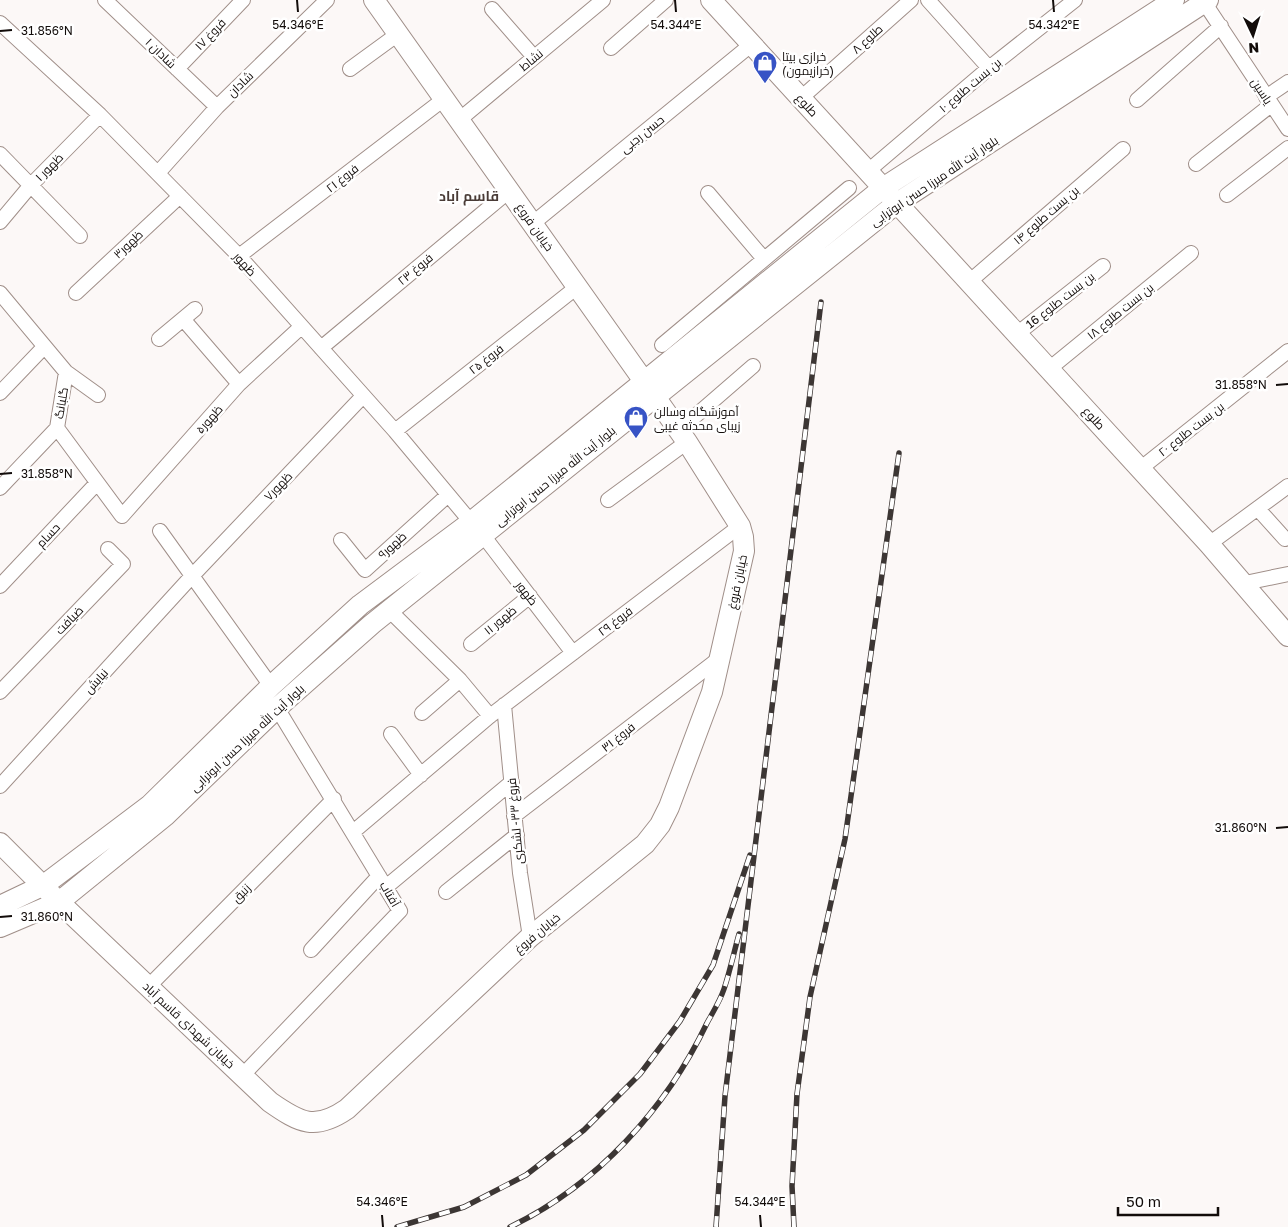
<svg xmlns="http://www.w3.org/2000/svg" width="1288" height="1227" viewBox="0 0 1288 1227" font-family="'Golos Text',Cairo,sans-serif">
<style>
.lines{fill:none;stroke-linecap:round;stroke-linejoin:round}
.street-casing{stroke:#a08f89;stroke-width:16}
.secondary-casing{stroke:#a08f89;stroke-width:22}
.street{stroke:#fff;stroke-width:14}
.secondary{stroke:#fff;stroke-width:20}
.rail-casing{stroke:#3c3634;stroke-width:5.5}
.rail{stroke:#fff;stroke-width:4;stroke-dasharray:11;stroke-linecap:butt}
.ticks{fill:none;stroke:#120c0a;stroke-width:2}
.labels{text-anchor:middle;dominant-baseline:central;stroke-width:5;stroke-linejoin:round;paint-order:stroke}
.street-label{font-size:12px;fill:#120c0a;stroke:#fff}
.poi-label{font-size:12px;fill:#120c0a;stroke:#fff;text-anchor:start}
.neighbourhood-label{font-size:14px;font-weight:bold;fill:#493b36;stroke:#fff}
.ticks-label{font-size:12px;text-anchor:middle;fill:#120c0a;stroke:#fff;stroke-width:5;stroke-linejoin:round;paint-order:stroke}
</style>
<rect width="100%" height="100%" fill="#fcf8f7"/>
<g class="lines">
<defs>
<path id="street" d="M 105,0 L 217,107
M 928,0 L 989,68
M 1204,2 L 1288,129
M 492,9 L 534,57
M 0,23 L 100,115 L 239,256 L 395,431 L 471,522
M 611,48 L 666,0
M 177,69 L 243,0
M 350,69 L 398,34
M 1266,97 L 1288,82
M 801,98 L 911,0
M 1137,100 L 1221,26
M 459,120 L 603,0
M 0,154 L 80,236
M 1196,164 L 1271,105
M 868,171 L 989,68 L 1075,0
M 158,173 L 217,107 L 327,0
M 708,193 L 764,259
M 1227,195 L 1288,148
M 0,222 L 31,185 L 100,115
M 532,224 L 752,44
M 239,256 L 444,99
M 969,282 L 1123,149
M 0,293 L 66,372 L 57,428 L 122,516 L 239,384 L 301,327
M 76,293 L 180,196
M 183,319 L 239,384
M 1017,334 L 1103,266
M 159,339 L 195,309
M 662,345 L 849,188
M 321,348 L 509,191
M 1049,369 L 1191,253
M 66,372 L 98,395
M 0,393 L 44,347
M 395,431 L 577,287
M 678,431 L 753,366
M 1140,469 L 1288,351
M 0,488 L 57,428
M 608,500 L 687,442
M 1258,509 L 1285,539
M 160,531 L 271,686
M 482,534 L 573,653
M 341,540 L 365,570 L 448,495
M 1209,544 L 1288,486
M 1245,583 L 1288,574
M 0,586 L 96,484
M 389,610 L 460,680 L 490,716
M 471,644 L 530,596
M 0,692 L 123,564 L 108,549
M 504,705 L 520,873 L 530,937
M 422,713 L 460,680
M 391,734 L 421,775
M 0,786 L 192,576 L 363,396
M 514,816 L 721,657
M 353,832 L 490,716 L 740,526
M 386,887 L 512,782
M 446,892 L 517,835
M 311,950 L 379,876
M 148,987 L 334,799
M 242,1076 L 400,911 L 277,708"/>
<path id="secondary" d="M 711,0 L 1209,544 L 1288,636
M 0,843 L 59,902 L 270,1102 C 300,1123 315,1131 347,1109 L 530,937 L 645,844 L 660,825 L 669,807 L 712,692 L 744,551 L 743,537 L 740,526 L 687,442 L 374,0
M 0,906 L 44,885 L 150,805 L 271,686 L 360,605 L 471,522 L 883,188 L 1174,0
M 0,927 L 59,902 L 165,816 L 277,708 L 372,624 L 897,203 L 1208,0"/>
</defs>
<use href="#street" class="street-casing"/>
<use href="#secondary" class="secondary-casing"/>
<use href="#street" class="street"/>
<use href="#secondary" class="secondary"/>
<defs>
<path id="rail" d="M 397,1227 L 464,1207 L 526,1175 L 584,1130 L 640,1074 L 680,1021 L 713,965 L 750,855
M 510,1227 C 597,1185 666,1109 707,1023 C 713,1012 720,1001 724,989 C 730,971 734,952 739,934
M 716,1227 L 725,1096 L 821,302
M 794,1227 L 792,1186 L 797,1094 L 810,997 L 845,839 L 899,453"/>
</defs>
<use href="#rail" class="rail-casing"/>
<use href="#rail" class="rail"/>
</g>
<path class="ticks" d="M 297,0 L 298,12M 675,0 L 676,12M 1053,0 L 1054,12M 0,31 L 12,30M 1276,385 L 1288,384M 0,474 L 12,473M 1276,828 L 1288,827M 0,917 L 12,916M 382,1215 L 383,1227M 760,1215 L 761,1227"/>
<defs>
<symbol id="shop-pin" viewBox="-11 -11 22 30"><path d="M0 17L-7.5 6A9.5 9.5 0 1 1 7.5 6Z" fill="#3753c5" stroke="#fff"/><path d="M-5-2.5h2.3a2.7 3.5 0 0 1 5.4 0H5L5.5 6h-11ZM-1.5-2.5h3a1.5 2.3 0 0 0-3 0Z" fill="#fff"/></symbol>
</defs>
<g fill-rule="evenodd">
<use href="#shop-pin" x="751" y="49" width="28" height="38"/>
<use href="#shop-pin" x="622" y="404" width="28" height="38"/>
</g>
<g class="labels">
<g class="street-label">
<text transform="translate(210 34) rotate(-46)">فروغ ۱۷</text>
<text transform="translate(867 39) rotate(-42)">طلوع ۸</text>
<text transform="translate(161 53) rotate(44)">شادان ۱</text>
<text transform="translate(531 60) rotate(-40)">نشاط</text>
<text transform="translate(240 84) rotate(-44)">شادان</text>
<text transform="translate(970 85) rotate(-40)">بن بست طلوع ۱۰</text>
<text transform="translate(1262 91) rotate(57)">یاسین</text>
<text transform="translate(807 105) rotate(48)">طلوع</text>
<text transform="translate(642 134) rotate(-39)">حسن رجبی</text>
<text transform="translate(49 167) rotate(-45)">ظهور ۱</text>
<text transform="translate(342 178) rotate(-38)">فروغ ۲۱</text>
<text transform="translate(934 181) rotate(-34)">بلوار آیت الله میرزا حسن ابوترابی</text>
<text transform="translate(1046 215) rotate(-41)">بن بست طلوع ۱۴</text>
<text transform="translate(535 227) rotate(55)">خیابان فروغ</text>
<text transform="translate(128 244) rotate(-43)">ظهور۳</text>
<text transform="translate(245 264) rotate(48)">ظهور</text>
<text transform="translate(415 269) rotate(-40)">فروغ ۲۳</text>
<text transform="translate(1060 300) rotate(-38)">بن بست طلوع 16</text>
<text transform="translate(1120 311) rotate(-39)">بن بست طلوع ۱۸</text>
<text transform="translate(486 359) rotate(-38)">فروغ ۲۵</text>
<text transform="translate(61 403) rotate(-80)">گلبانگ</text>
<text transform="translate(1094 418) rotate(48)">طلوع</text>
<text transform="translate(209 419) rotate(-48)">ظهور۵</text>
<text transform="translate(1191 429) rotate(-38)">بن بست طلوع ۲۰</text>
<text transform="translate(555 476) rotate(-39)">بلوار آیت الله میرزا حسن ابوترابی</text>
<text transform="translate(278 486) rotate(-46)">ظهور۷</text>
<text transform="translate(48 535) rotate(-47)">حسام</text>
<text transform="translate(392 545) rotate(-42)">ظهور۹</text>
<text transform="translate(737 582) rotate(-78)">خیابان فروغ</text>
<text transform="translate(527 593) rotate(53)">ظهور</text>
<text transform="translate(69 620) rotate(-46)">ضیافت</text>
<text transform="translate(500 620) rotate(-39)">ظهور ۱۱</text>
<text transform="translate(615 621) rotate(-37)">فروغ ۲۹</text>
<text transform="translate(96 681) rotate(-48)">نيايش</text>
<text transform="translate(618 737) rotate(-38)">فروغ ۳۱</text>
<text transform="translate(247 738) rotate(-43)">بلوار آیت الله میرزا حسن ابوترابی</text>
<text transform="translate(515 821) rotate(-95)">فروغ ۳۳- لشکری</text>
<text transform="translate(241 893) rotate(-45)">زنبق</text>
<text transform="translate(390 894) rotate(60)">آفتاب</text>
<text transform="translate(537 933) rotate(-40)">خیابان فروغ</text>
<text transform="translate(189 1025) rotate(43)">خیابان شهدای قاسم آباد</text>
</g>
<g class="poi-label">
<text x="782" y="56">خرازی بیتا<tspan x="782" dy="14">(خرازیمون)</tspan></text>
<text x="654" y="411">آموزشگاه وسالن<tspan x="654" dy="14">زیبای محدثه غیبی</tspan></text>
</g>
<g class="neighbourhood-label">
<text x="469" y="195">قاسم آباد</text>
</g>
</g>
<g class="ticks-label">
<text x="298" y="29">54.346°E</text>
<text x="676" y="29">54.344°E</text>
<text x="1054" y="29">54.342°E</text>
<text x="47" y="35">31.856°N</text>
<text x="1241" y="389">31.858°N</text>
<text x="47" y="478">31.858°N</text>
<text x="1241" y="832">31.860°N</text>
<text x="47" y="921">31.860°N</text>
<text x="382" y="1206">54.346°E</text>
<text x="760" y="1206">54.344°E</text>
</g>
<g transform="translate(1253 35) rotate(176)" stroke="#ffffff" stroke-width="4" paint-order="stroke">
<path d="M0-4L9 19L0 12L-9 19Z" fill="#120c0a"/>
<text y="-8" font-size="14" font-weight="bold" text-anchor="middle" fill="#120c0a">N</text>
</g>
<path d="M1118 1207v8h100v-8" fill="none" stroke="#120c0a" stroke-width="2.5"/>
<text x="1126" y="1207" font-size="15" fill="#120c0a" stroke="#ffffff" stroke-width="4" paint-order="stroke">50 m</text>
</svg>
